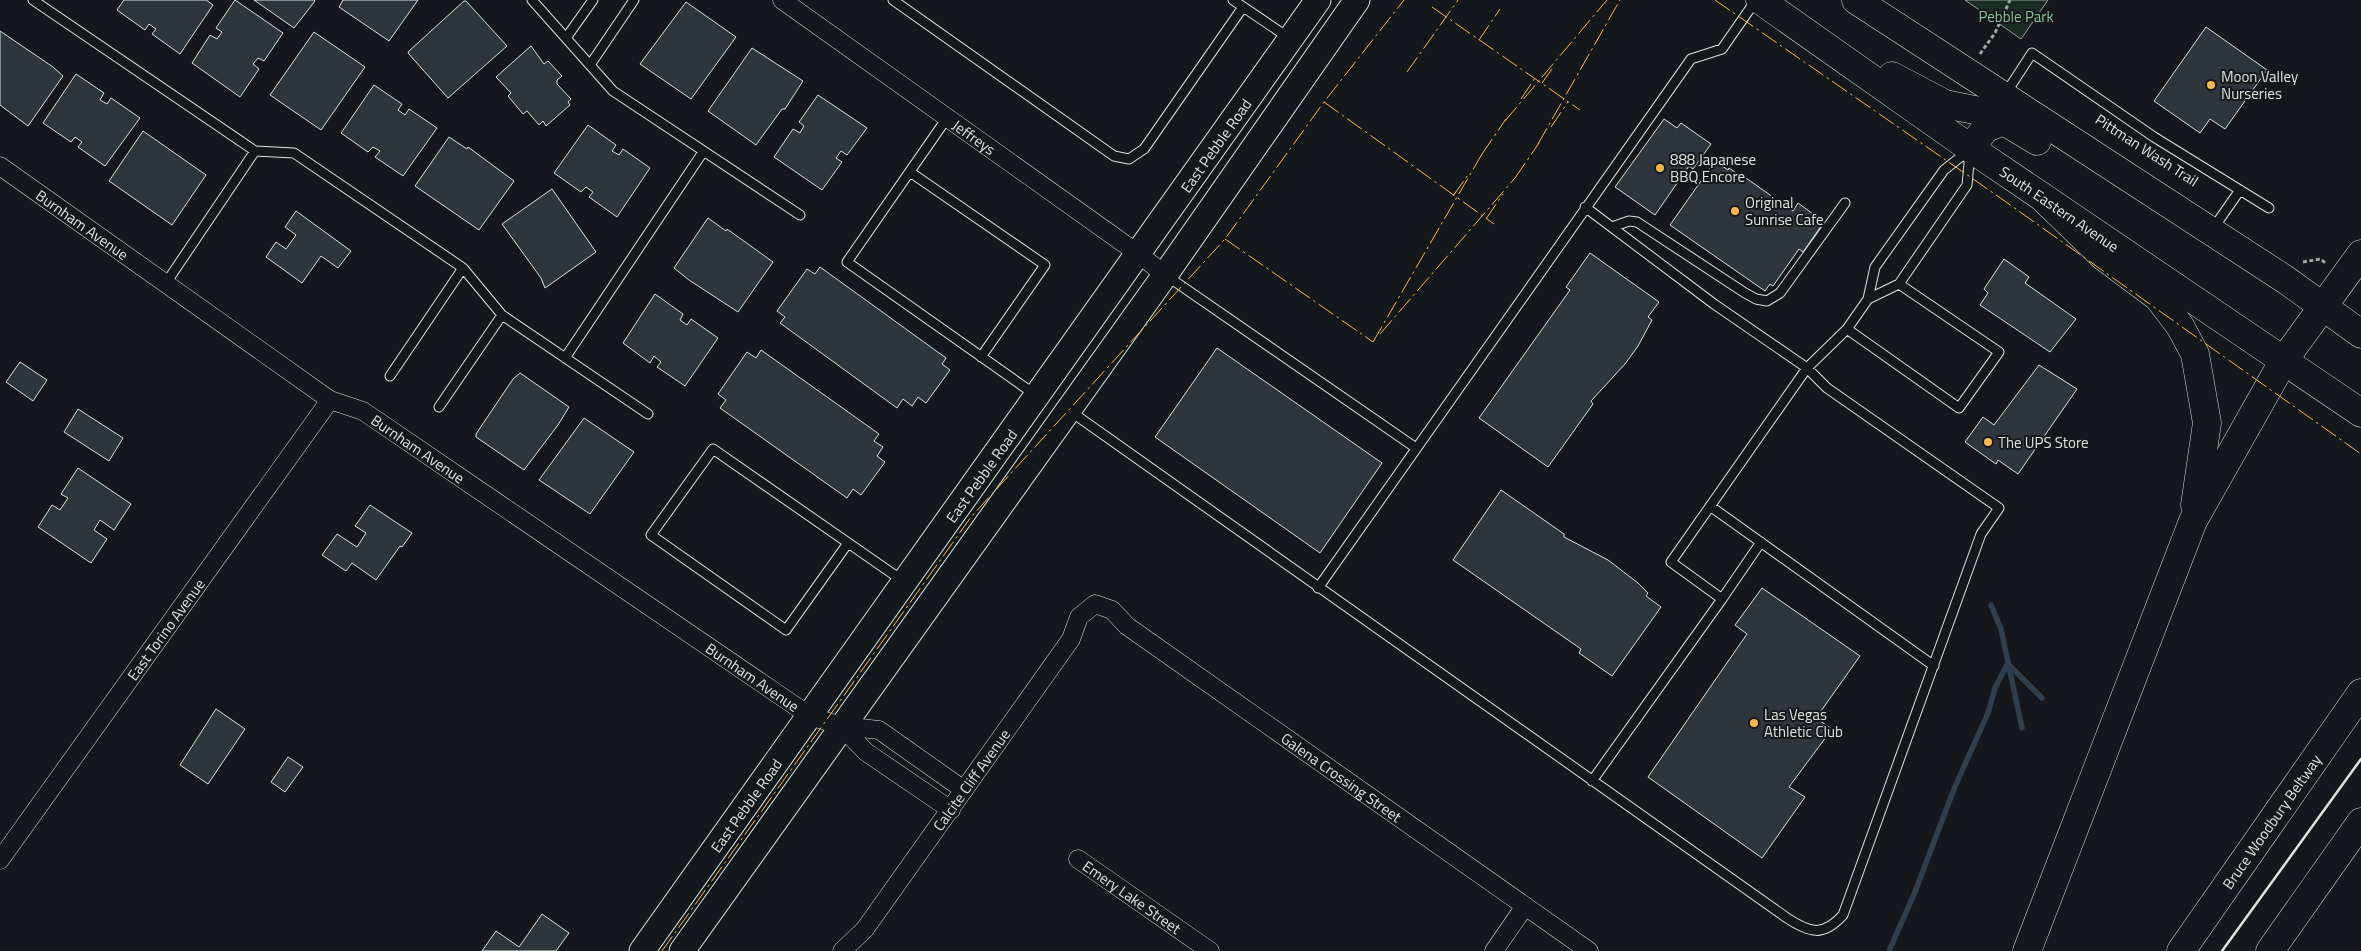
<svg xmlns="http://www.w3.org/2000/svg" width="2361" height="951" viewBox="0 0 2361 951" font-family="'Titillium Web',sans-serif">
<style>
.green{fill:#1a2d24;stroke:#939e99}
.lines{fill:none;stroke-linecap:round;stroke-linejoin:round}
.stream{stroke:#2f3f4d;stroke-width:5.5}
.building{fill:#2c363c;stroke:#d8e6dc}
.service-casing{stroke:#d8e6dc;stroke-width:11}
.minor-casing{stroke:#d8e6dc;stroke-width:19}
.secondary-casing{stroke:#d8e6dc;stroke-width:27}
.primary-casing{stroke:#d8e6dc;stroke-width:29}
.motorway-casing{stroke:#d8e6dc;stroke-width:29}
.path{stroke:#9da8a2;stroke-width:3;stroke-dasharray:4 2.5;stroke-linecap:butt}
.service{stroke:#14181c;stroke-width:9}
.minor{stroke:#14181c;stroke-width:18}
.secondary{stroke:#14181c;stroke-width:25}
.primary{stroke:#14181c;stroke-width:28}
.motorway{stroke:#14181c;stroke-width:28}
.wall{stroke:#d8e6dc;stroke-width:2.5}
.power{stroke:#ffb74d;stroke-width:1;stroke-dasharray:18 4 2.5 4;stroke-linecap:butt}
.poi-dot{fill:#ffb74d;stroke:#14181c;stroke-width:2}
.labels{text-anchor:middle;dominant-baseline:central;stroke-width:4;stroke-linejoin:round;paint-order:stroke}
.park-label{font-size:15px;fill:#8ac095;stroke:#14181c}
.poi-label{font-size:15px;fill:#d8e6dc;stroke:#14181c;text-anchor:start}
.street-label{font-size:15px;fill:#d8e6dc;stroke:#14181c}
</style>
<rect width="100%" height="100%" fill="#14181c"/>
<path class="green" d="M 1965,0 L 2048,0 L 2021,39 Z"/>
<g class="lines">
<path class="stream" d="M 1991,605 L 2001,629 L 2022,728
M 2009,665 L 2042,698
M 1889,951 L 1915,892 L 1954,789 L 1988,713 L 1995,688 L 2008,663"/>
</g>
<path class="building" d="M 124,0 L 206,0 L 213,5 L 180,54 L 152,34 L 156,29 L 149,24 L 145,30 L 117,10 Z
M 235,0 L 283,33 L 264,61 L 258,58 L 253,64 L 259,69 L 240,97 L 192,63 L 210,35 L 217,39 L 222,32 L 216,28 Z
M 254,0 L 314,0 L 315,1 L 294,28 Z
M 343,0 L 418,0 L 389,41 L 339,7 Z
M 464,1 L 466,1 L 507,46 L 448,98 L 408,53 L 409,51 Z
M 686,2 L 736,37 L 691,99 L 640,64 Z
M 2206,27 L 2267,70 L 2225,129 L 2210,119 L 2200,133 L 2154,101 Z
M 0,31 L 53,67 L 63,76 L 28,126 L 0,105 Z
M 314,32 L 365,67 L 321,130 L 270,95 Z
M 531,46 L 544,64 L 548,61 L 562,76 L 557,80 L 557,84 L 571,99 L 568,102 L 570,105 L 546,126 L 543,121 L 539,125 L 527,111 L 523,114 L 508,96 L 511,93 L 496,77 Z
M 752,48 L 803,81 L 785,109 L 782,109 L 756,145 L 708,111 Z
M 76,74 L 104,93 L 100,100 L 107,104 L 111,98 L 140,118 L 105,166 L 78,147 L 82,142 L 75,137 L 71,142 L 43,123 Z
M 374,85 L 402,104 L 398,110 L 405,115 L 409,109 L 437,128 L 403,176 L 375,157 L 380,151 L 373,147 L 368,152 L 341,133 Z
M 818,95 L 867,128 L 847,155 L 841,151 L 836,158 L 842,162 L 822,190 L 774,157 L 793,129 L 800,133 L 804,126 L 799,122 Z
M 1664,119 L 1677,128 L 1681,123 L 1711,144 L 1693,169 L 1689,166 L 1655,215 L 1615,187 Z
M 588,125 L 616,145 L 612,151 L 619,155 L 623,149 L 650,168 L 617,217 L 589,197 L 593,192 L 586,187 L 581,192 L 554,173 Z
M 143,131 L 206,175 L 172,225 L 109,181 Z
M 449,137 L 467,149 L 468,147 L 514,181 L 479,230 L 415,186 Z
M 1715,161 L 1728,170 L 1729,168 L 1742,177 L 1743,176 L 1793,211 L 1798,203 L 1824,222 L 1803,252 L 1799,249 L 1773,286 L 1770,284 L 1765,291 L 1670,225 Z
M 552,189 L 596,252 L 545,288 L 541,278 L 502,224 Z
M 296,211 L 351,251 L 338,268 L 321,256 L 302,283 L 266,257 L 276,242 L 286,249 L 296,235 L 285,227 Z
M 708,218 L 726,231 L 727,229 L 773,262 L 738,312 L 689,280 L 674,268 Z
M 1590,253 L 1659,302 L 1648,317 L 1652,320 L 1638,346 L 1625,364 L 1591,401 L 1593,404 L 1548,467 L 1479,418 L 1570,290 L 1566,287 Z
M 2004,259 L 2029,277 L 2025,283 L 2076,319 L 2050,352 L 1980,305 L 1988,293 L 1984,289 Z
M 820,267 L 946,358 L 942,364 L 950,370 L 926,403 L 918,397 L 912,406 L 903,399 L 897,408 L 780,323 L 785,317 L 777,311 L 807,269 L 815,274 Z
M 655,294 L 683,314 L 680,320 L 687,325 L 691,319 L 718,338 L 685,386 L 657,367 L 661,362 L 654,356 L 650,363 L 623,343 Z
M 1217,348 L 1382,463 L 1320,553 L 1155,437 Z
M 761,350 L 879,434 L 874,441 L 883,447 L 877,456 L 885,462 L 861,495 L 853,489 L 847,498 L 720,408 L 726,400 L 718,394 L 747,352 L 756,358 Z
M 20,362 L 47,380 L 33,401 L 6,382 Z
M 2039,365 L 2077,389 L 2018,474 L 1998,460 L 1996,464 L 1965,442 L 1983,417 L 1994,425 Z
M 520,373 L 569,407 L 558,425 L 524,470 L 476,437 L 476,434 L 513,379 Z
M 78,409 L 123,438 L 109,461 L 64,432 Z
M 584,418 L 634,452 L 590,514 L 539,480 Z
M 78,468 L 131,504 L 114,530 L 100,520 L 94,530 L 107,539 L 91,563 L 38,527 L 52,505 L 60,510 L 68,498 L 61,494 Z
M 1501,490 L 1564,534 L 1564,537 L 1608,560 L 1638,583 L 1648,593 L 1646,596 L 1661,607 L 1612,676 L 1579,653 L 1581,649 L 1453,560 Z
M 370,505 L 412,533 L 402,547 L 400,546 L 376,580 L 352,563 L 346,571 L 322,555 L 337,534 L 357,547 L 366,533 L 355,526 Z
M 1762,588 L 1860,656 L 1816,718 L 1832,729 L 1789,787 L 1805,797 L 1762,858 L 1648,777 L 1747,634 L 1735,625 Z
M 216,709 L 245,729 L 208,784 L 180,765 Z
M 288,757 L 303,767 L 285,792 L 271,782 Z
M 542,914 L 569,933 L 556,951 L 482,951 L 496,931 L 519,947 Z"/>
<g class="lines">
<defs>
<path id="service" d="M 33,0 L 255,151
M 532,0 L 613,91 L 800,215
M 893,0 L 1114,156 L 1129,159 L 1144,149 L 1243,7
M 1233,0 L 1289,38
M 566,38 L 593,0
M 590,65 L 634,0
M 2006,93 L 2032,53 L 2154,137 L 2269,208
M 947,118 L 847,262 L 1037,396
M 910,172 L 1045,265 L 981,357
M 1612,227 L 1629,221 L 1637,222 L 1745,293 L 1756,299 L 1767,301 L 1780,293 L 1845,203
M 2212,230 L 2240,190
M 1167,276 L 1416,448
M 166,283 L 255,151 L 294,153 L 463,268 L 502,315 L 648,414
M 1868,299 L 1899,284 L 1967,185 L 1970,152
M 1847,329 L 1959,408 L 1999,352 L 1899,284
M 565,358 L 703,152
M 390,376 L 463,268
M 439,407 L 502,315
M 1070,411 L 1787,918 C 1810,933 1823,937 1843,915 L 1981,534 L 1999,508 L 1827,388 L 1807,368 L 1714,304 L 1585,207
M 1710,506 L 1934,666
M 848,543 L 786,630 L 651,535 L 713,449 L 903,581
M 1318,588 L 1691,59 L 1722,49 L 1756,0
M 1722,599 L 1761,542
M 1592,781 L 1722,599 L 1671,562 L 1807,368 L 1847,329 L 1868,299 L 1875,267 L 1944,170 L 1968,151"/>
<g id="minor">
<path id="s1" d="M 782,0 L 1140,255 L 1165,275"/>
<path id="s2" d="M 0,166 L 330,400 L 363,411 L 810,716 L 841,726 L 879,730 L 964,790"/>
<path d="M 841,726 L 866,752 L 951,810"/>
<path id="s3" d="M 1078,859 L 1210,951"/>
<path id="s4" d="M 0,860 L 330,400"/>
<path id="s5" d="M 842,951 L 865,929 L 1071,639 L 1079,617 L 1095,604 L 1112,610 L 1127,626 L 1589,951"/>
<path d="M 1494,951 L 1525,906"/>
</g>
<g id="secondary">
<path id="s6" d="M 642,951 C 868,634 1095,318 1318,0"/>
<path d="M 682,951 L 1165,275 L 1357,0"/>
</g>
<g id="primary">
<path id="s7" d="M 1760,0 L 1970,148 L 2361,413"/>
<path d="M 1856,0 L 2286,280 L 2361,334"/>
<path d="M 1892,76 L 1945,104 L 1984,112 L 2004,98"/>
<path d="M 1970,148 L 1986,128 L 2004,121 L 2037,141"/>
</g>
<g id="motorway">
<path d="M 2041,196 L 2103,256 L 2158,297 L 2180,326 L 2195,354 L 2207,423 L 2195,505"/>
<path d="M 2027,951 L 2193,521 L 2284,360 L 2361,254"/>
<path id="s8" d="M 2181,951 L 2361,693"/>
<path d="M 2270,951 L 2361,822"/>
</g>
</defs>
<use href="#service" class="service-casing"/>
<use href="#minor" class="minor-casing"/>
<use href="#secondary" class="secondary-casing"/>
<use href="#primary" class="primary-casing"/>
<use href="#motorway" class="motorway-casing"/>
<path class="path" d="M 1980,54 L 1995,33 L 2010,0
M 2303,262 L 2320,259 L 2327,264"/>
<use href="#service" class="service"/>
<use href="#minor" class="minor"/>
<use href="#secondary" class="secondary"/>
<use href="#primary" class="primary"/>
<use href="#motorway" class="motorway"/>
<path class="wall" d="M 2222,951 L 2361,759"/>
<path class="power" d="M 1715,0 L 1999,197 L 2361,454
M 1432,7 L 1580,110
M 1479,40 L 1500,9
M 1407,72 L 1458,0
M 1542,83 L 1552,69
M 1521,99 L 1535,78
M 1324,102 L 1494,224
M 1505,121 L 1607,0
M 1551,127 L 1568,102
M 1538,144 L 1620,0
M 1482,154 L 1506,119
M 1515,178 L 1539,143
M 1453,196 L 1468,175
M 1486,219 L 1503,194
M 1225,239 L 1373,342
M 1380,334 L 1515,178
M 1373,342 L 1482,154
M 662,951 L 971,517 L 1225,239 L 1324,102 L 1404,0"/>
</g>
<g class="poi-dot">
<circle cx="2211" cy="85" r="5"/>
<circle cx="1660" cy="168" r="5"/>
<circle cx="1735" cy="211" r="5"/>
<circle cx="1988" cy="442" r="5"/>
<circle cx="1754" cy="723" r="5"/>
</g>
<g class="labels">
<g class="park-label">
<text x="2016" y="16">Pebble Park</text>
</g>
<g class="poi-label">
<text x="2221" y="76">Moon Valley<tspan x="2221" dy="17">Nurseries</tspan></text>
<text x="1670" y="159">888 Japanese<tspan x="1670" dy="17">BBQ Encore</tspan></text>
<text x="1745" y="202">Original<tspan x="1745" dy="17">Sunrise Cafe</tspan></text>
<text x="1998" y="442">The UPS Store</text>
<text x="1764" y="714">Las Vegas<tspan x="1764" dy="17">Athletic Club</tspan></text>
</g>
<g class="street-label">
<text stroke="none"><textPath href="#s1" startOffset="236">Jeffreys</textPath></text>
<text stroke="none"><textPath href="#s6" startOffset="989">East Pebble Road</textPath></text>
<text transform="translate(2147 150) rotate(33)">Pittman Wash Trail</text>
<text stroke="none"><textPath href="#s7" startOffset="365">South Eastern Avenue</textPath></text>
<text stroke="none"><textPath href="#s2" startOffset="101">Burnham Avenue</textPath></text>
<text stroke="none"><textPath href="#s2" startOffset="506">Burnham Avenue</textPath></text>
<text stroke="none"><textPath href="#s6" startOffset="584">East Pebble Road</textPath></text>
<text stroke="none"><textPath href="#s4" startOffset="284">East Torino Avenue</textPath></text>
<text stroke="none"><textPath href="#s2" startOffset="911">Burnham Avenue</textPath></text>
<text stroke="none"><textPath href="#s5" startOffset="734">Galena Crossing Street</textPath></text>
<text stroke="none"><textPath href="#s5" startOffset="215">Calcite Cliff Avenue</textPath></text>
<text stroke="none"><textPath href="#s6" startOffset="179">East Pebble Road</textPath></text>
<text stroke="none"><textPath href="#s8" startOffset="158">Bruce Woodbury Beltway</textPath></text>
<text stroke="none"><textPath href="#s3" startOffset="66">Emery Lake Street</textPath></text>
</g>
</g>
</svg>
